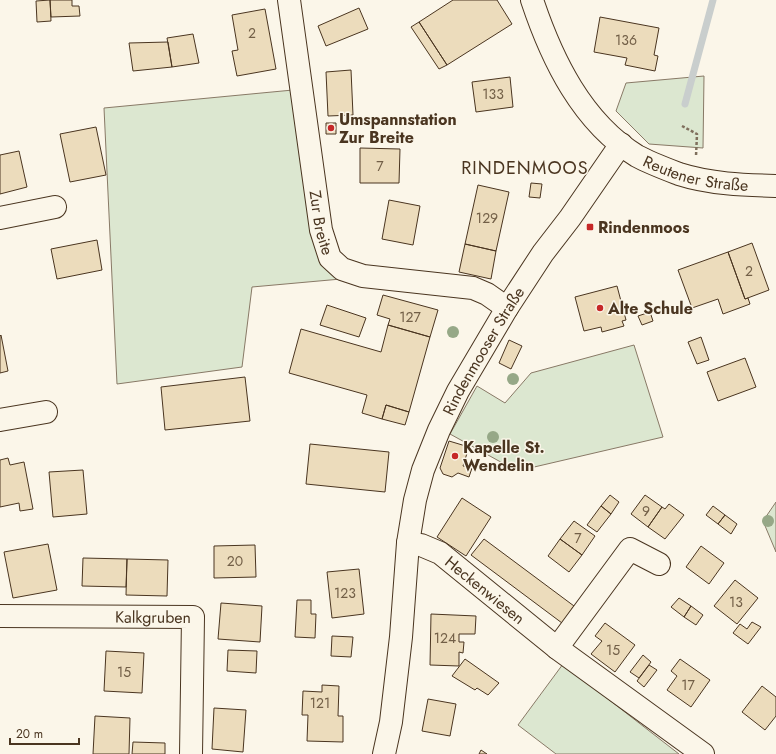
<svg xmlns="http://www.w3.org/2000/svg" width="776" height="754" viewBox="0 0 776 754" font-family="Jost,sans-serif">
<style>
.green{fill:#dce7d0;stroke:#887966}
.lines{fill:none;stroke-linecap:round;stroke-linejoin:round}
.stream{stroke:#c9cecd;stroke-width:7}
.building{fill:#ecdcbc;stroke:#4a3520}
.minor-casing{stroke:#4a3520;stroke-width:24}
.path{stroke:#7f6f5c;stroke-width:2.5;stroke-dasharray:3 2;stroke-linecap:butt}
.minor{stroke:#fbf6e9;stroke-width:22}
.tree{fill:#96a887}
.poi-dot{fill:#c62828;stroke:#fbf6e9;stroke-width:1.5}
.labels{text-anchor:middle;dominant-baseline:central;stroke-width:3;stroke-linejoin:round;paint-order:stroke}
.number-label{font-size:14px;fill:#725f47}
.poi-label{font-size:16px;font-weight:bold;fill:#4a3520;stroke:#fbf6e9;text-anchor:start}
.street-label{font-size:16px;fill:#4a3520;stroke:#fbf6e9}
.quarter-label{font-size:18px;letter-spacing:1px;fill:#4a3520;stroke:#fbf6e9}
</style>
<rect width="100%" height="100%" fill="#fbf6e9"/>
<path class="green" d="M 704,76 L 703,148 L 649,144 L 616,111 L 626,83 Z
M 293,90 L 341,279 L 252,287 L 242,367 L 117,384 L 104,108 Z
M 634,345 L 663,437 L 517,471 L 450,434 L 477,386 L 505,403 L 531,373 Z
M 776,502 L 776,552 L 763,521 Z
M 563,664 L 679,754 L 556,754 L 518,725 Z"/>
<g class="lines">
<path class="stream" d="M 685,104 L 713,0"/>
</g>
<path class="building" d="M 50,0 L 72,0 L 72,6 L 79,6 L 80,16 L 51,17 Z
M 50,0 L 51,21 L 37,22 L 36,1 Z
M 453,0 L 497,0 L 512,24 L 447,65 L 419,22 Z
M 359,8 L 368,29 L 326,46 L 318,26 Z
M 265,9 L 276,69 L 237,76 L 232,51 L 238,50 L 232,15 Z
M 600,17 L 659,28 L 654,55 L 658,56 L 655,71 L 625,65 L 627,58 L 594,52 Z
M 419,22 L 447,65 L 439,69 L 411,27 Z
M 193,34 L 199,63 L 172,67 L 167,38 Z
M 168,42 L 172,67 L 133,71 L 129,43 Z
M 351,70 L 353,115 L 328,116 L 326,72 Z
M 510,77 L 513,107 L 476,112 L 472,82 Z
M 326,123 L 336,123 L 336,134 L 326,134 Z
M 96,127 L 106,175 L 70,182 L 60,134 Z
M 360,148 L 400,149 L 399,183 L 360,183 Z
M 19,151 L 27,187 L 0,194 L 0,155 Z
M 531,183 L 542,184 L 540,198 L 529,197 Z
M 478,185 L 509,192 L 496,251 L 465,244 Z
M 389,200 L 420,206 L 413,245 L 382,239 Z
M 97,240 L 102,270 L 57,279 L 51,249 Z
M 752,243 L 769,290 L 745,299 L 728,252 Z
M 465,244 L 496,251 L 491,279 L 459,272 Z
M 728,252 L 745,299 L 748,298 L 750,304 L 723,314 L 718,299 L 692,308 L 678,270 Z
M 617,286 L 626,320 L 622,321 L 624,326 L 602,332 L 601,327 L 584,331 L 575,297 Z
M 383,295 L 438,310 L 430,337 L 388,325 L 390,319 L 377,315 Z
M 327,305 L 366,318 L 359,337 L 320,325 Z
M 650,312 L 653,321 L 642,325 L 638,316 Z
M 388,325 L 430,337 L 409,412 L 386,405 L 382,419 L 362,413 L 367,395 L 289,373 L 301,329 L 381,352 Z
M 1,335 L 8,371 L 0,373 L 0,336 Z
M 701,337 L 709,360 L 697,364 L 688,342 Z
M 509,340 L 522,346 L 511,369 L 499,363 Z
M 745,358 L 756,387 L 718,401 L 707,372 Z
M 245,377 L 250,421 L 165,430 L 161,387 Z
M 386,405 L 409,412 L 405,425 L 382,419 Z
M 449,441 L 469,447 L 463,466 L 472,468 L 469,477 L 458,473 L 452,477 L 443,474 L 440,468 Z
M 310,444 L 389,452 L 385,492 L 306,484 Z
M 8,458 L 10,465 L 24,462 L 33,509 L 20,511 L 19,503 L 0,507 L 0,460 Z
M 83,470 L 87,514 L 53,517 L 49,472 Z
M 610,495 L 619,502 L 611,514 L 601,506 Z
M 645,495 L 662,507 L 648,527 L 631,514 Z
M 462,498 L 491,517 L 466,556 L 437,537 Z
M 669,504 L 684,515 L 665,539 L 648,527 L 662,507 L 665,509 Z
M 601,506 L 611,514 L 597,532 L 587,525 Z
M 713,506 L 725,515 L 718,524 L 706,515 Z
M 725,515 L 737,524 L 731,534 L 718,524 Z
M 574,521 L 595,536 L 582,555 L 560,539 Z
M 484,539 L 574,606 L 562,623 L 471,555 Z
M 560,539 L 582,555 L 569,572 L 548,556 Z
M 48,544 L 57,590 L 13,598 L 4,552 Z
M 255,545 L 256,577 L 214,578 L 214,546 Z
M 701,546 L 724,563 L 709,584 L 686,567 Z
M 83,558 L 127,559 L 126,587 L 82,586 Z
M 127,559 L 168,560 L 167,596 L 126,595 Z
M 359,569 L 364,614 L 332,618 L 327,572 Z
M 735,580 L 758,598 L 737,624 L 714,606 Z
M 679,598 L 691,606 L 684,617 L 671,607 Z
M 297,600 L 311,600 L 311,614 L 316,614 L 315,638 L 295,637 Z
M 221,603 L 262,606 L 260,642 L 218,639 Z
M 691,606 L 703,615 L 696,625 L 684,617 Z
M 431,614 L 476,616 L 475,634 L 459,634 L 459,642 L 464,642 L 463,653 L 459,652 L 459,666 L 430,665 Z
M 752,622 L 761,627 L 748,644 L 733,633 L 740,624 L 747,629 Z
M 605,623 L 635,645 L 615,672 L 591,654 L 602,641 L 595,636 Z
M 332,636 L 353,637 L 351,657 L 331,656 Z
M 228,650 L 257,651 L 256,673 L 227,671 Z
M 106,651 L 144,653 L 142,693 L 104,691 Z
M 643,655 L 651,662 L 639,678 L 630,672 Z
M 465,659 L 499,683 L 488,695 L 477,688 L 475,690 L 452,676 Z
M 680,659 L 710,680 L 691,707 L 667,690 L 677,676 L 671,671 Z
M 649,665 L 657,670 L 644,687 L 637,681 Z
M 322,685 L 339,686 L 338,716 L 343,716 L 343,742 L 307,741 L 308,715 L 302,715 L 303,691 L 322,692 Z
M 762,686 L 776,697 L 776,716 L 765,730 L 742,712 Z
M 428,699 L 456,704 L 450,736 L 422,731 Z
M 214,708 L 246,710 L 243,752 L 212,749 Z
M 95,716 L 130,718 L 129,754 L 93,754 Z
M 133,742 L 165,743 L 165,754 L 132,754 Z
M 481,750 L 487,754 L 479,754 Z"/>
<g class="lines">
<defs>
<g id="minor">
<path id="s1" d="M 289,0 L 321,230 L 330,258 L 342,269 L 363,276 L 473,288 L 487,294 L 507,308"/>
<path id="s2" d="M 532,0 C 552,60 582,122 637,156 C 650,163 666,169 679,174 C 710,184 744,185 776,186"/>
<path d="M 0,218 L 55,207"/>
<path d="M 0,420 L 46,412"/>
<path id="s3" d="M 408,543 L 421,545 L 440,553 L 557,648 L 703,754"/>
<path id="s4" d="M 0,616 L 193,617 L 191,754"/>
<path d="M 557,648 L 630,549 L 659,564"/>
<path id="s5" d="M 384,754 L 391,722 L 401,637 L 408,543 L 415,500 L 423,470 L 439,430 L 458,391 L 507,308 L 543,253 L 570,218 L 621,144"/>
</g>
</defs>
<use href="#minor" class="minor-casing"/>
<path class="path" d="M 682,126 L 697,134 L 696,156"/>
<use href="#minor" class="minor"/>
</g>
<g class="tree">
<circle cx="453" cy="332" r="6"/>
<circle cx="513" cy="379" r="6"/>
<circle cx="493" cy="437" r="6"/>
<circle cx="768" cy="521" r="6"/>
</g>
<g class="poi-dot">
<circle cx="331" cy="128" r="4"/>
<rect x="586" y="223" width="8" height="8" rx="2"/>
<circle cx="600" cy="308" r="4"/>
<circle cx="455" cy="456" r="4"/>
</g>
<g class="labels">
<g class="number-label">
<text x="252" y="33">2</text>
<text x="626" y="40">136</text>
<text x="493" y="94">133</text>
<text x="380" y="166">7</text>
<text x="487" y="218">129</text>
<text x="749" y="271">2</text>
<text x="410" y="317">127</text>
<text x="646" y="511">9</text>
<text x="578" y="538">7</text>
<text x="235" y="561">20</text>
<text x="345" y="593">123</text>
<text x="736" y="602">13</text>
<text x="445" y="638">124</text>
<text x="613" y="650">15</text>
<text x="124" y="672">15</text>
<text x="688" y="685">17</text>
<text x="320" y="703">121</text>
</g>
<g class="poi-label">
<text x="339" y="119">Umspannstation<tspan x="339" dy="18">Zur Breite</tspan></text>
<text x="598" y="227">Rindenmoos</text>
<text x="608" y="308">Alte Schule</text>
<text x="463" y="447">Kapelle St.<tspan x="463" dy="18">Wendelin</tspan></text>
</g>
<g class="street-label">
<text stroke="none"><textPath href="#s2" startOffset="254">Reutener Straße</textPath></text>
<text stroke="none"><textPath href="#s1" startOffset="225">Zur Breite</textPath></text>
<text stroke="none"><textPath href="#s5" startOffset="421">Rindenmooser Straße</textPath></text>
<text stroke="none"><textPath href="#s3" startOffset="92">Heckenwiesen</textPath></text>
<text stroke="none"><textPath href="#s4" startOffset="153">Kalkgruben</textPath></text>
</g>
<g class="quarter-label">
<text x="525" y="168">RINDENMOOS</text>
</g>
</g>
<path d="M10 738v6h69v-6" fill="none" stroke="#4a3520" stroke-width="2"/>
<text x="16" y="738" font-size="12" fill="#4a3520" stroke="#fbf6e9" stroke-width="3" paint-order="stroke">20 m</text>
</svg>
